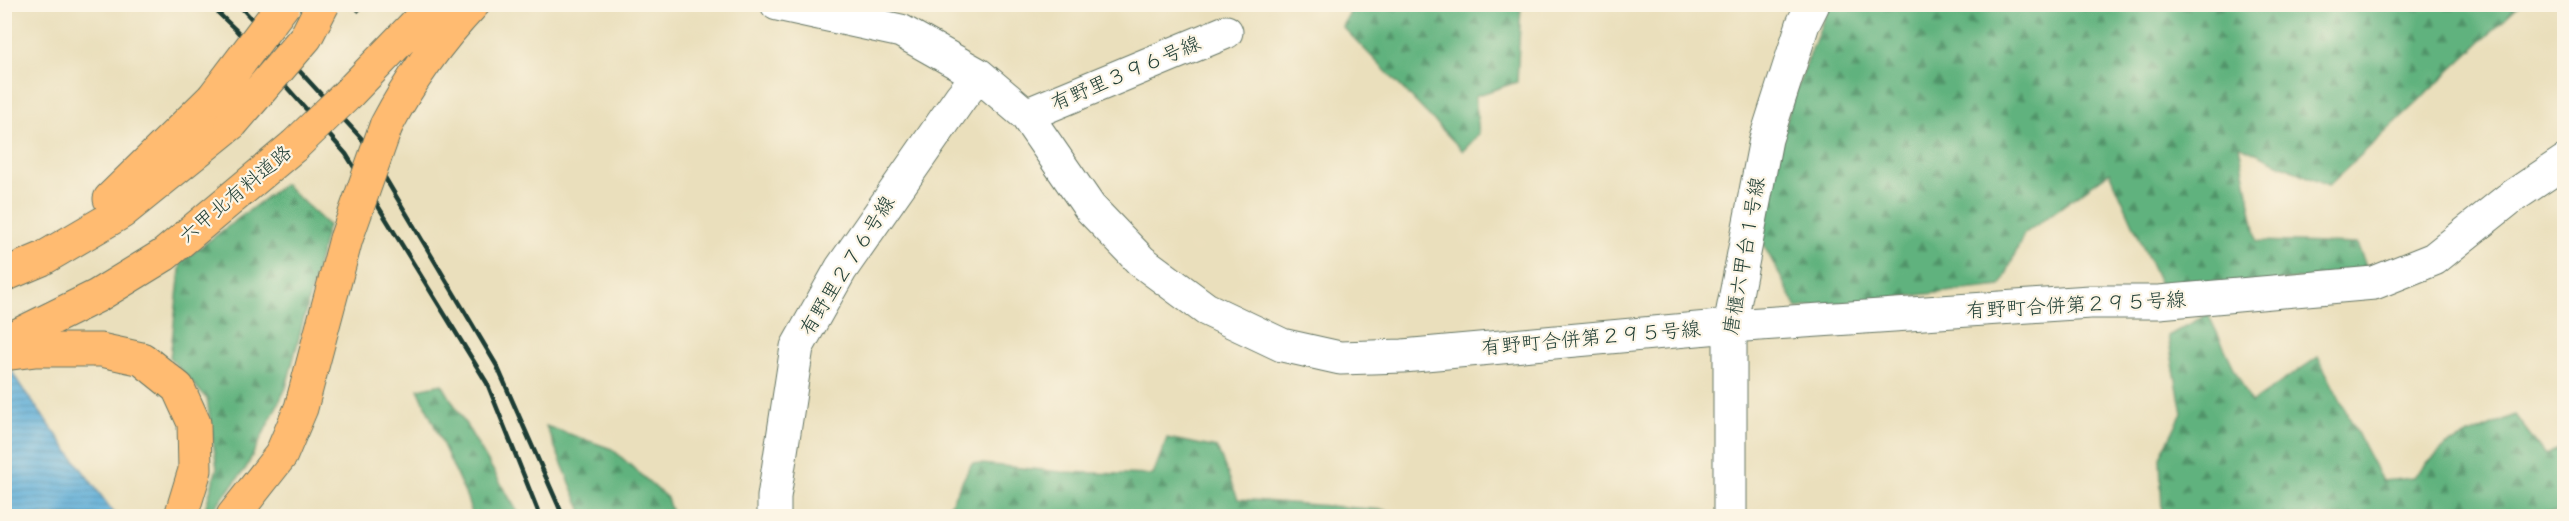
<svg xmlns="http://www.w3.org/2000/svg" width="2569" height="521" viewBox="0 0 2569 521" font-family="Mynerve,'Klee One',sans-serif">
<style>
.forest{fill:url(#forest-firs);stroke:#407859;stroke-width:1.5}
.water{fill:url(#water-rules);stroke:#3e7686;stroke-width:1.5}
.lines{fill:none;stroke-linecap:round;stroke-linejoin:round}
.minor-casing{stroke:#667664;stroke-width:35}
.major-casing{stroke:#667664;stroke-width:35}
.path{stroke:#667664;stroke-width:4;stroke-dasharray:4.5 4.5;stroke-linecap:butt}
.minor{stroke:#fff;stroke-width:33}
.major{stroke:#ffbb71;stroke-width:33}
.rail{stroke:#1f3d34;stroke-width:4.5}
.major-bridge-casing{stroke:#667664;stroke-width:35;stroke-linecap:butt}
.major-bridge{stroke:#ffbb71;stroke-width:33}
.labels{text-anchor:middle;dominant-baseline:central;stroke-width:4.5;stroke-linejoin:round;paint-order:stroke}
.street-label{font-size:20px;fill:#1f3d34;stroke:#fcf5e5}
</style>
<defs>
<pattern id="forest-firs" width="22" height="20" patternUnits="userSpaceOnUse" patternTransform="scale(1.5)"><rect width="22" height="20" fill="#61b27e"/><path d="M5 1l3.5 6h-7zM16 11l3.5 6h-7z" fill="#4f9268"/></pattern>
<pattern id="water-rules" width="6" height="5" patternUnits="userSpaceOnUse" patternTransform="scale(1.5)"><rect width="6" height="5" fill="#5eaed8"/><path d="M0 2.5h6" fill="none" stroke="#4d8fb0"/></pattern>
</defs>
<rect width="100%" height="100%" fill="#fcf5e5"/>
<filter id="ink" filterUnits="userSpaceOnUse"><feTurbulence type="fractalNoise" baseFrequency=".0167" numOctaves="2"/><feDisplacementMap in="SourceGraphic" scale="12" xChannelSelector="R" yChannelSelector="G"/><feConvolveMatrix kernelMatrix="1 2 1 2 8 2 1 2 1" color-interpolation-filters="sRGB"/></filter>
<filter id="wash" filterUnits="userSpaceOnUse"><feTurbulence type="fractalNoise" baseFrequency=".008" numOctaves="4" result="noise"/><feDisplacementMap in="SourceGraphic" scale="24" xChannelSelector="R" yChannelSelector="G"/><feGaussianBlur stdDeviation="1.35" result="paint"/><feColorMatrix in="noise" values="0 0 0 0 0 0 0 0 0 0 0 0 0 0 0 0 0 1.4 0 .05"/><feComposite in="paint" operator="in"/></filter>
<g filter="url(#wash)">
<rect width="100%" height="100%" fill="#eadfbc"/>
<path class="forest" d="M 1355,4 L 1521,5 L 1517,82 L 1475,96 L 1479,134 L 1463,151 L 1342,26 Z
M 1829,5 L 2520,5 L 2328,186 L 2239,145 L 2257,241 L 2357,244 L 2368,270 L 2165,296 L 2110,172 L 2024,234 L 2001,286 L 1797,308 L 1759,236 L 1790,107 Z
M 284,184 L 328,225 L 286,388 L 246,468 L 208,516 L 203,516 L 217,468 L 207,399 L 170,358 L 181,262 Z
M 2208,314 L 2251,403 L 2318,357 L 2382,481 L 2412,478 L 2447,445 L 2515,415 L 2545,455 L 2564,446 L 2564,511 L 2503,516 L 2162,516 L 2160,457 L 2182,413 L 2168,336 Z
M 442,384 L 520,516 L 472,516 L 467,498 L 418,389 Z
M 546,426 L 612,449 L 667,498 L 673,516 L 584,516 Z
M 1167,438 L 1217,448 L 1238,499 L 1383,510 L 1411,516 L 944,516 L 972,463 L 1062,472 L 1153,475 Z"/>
<path class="water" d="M 4,357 L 20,385 L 116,516 L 5,516 Z"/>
</g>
<g filter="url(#ink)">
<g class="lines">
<defs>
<path id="minor" d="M 777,4 L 901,31 L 979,75 L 1026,115 L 1090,208 L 1141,261 L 1206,309 L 1282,345 L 1340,358 L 1403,356 L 1730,326 L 2090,302 L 2159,302 L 2374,283 L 2434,259 L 2509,199 L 2564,162
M 1026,115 L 1226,32
M 774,516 L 774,497 L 797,347 L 841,269 L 961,97 L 979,75
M 1730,516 L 1730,326 L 1766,139 L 1803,24 L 1813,4"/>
<path id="major" d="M 348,94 L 435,4
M 386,126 C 410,80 437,42 473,4
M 110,199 L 213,98
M 4,275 L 42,259 L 122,212 L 232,123
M 4,342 L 97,296 L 164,255 L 294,146
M 4,354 L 36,350 L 101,350 L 142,359 L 178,388 L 194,423 L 195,470 L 181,516
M 233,516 L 281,455 L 301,408 L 346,239"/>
</defs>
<use href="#minor" class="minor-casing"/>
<use href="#major" class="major-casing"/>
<path class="path" d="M 357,12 L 364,4"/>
<use href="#minor" class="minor"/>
<use href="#major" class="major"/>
<path class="rail" d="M 209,4 L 236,30 L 346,154 L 487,383 L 540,516
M 238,4 L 362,139 L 497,366 L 563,516"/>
<defs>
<path id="major-bridge" d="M 213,98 L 284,4
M 232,123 L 306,37 L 323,4
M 294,146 L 348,94
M 346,239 L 386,126"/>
</defs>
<use href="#major-bridge" class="major-bridge-casing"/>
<use href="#major-bridge" class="major-bridge"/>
</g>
</g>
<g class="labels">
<g class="street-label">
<text transform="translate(1126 74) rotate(-23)">有野里３９６号線</text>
<text transform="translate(236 195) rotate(-40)">六甲北有料道路</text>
<text transform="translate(1745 256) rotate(-80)">唐櫃六甲台１号線</text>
<text transform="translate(848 266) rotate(-58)">有野里２７６号線</text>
<text transform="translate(2076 306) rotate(-3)">有野町合併第２９５号線</text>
<text transform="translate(1591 339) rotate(-5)">有野町合併第２９５号線</text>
</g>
</g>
<rect width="2569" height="521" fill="none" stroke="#fcf5e5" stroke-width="24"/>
</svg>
